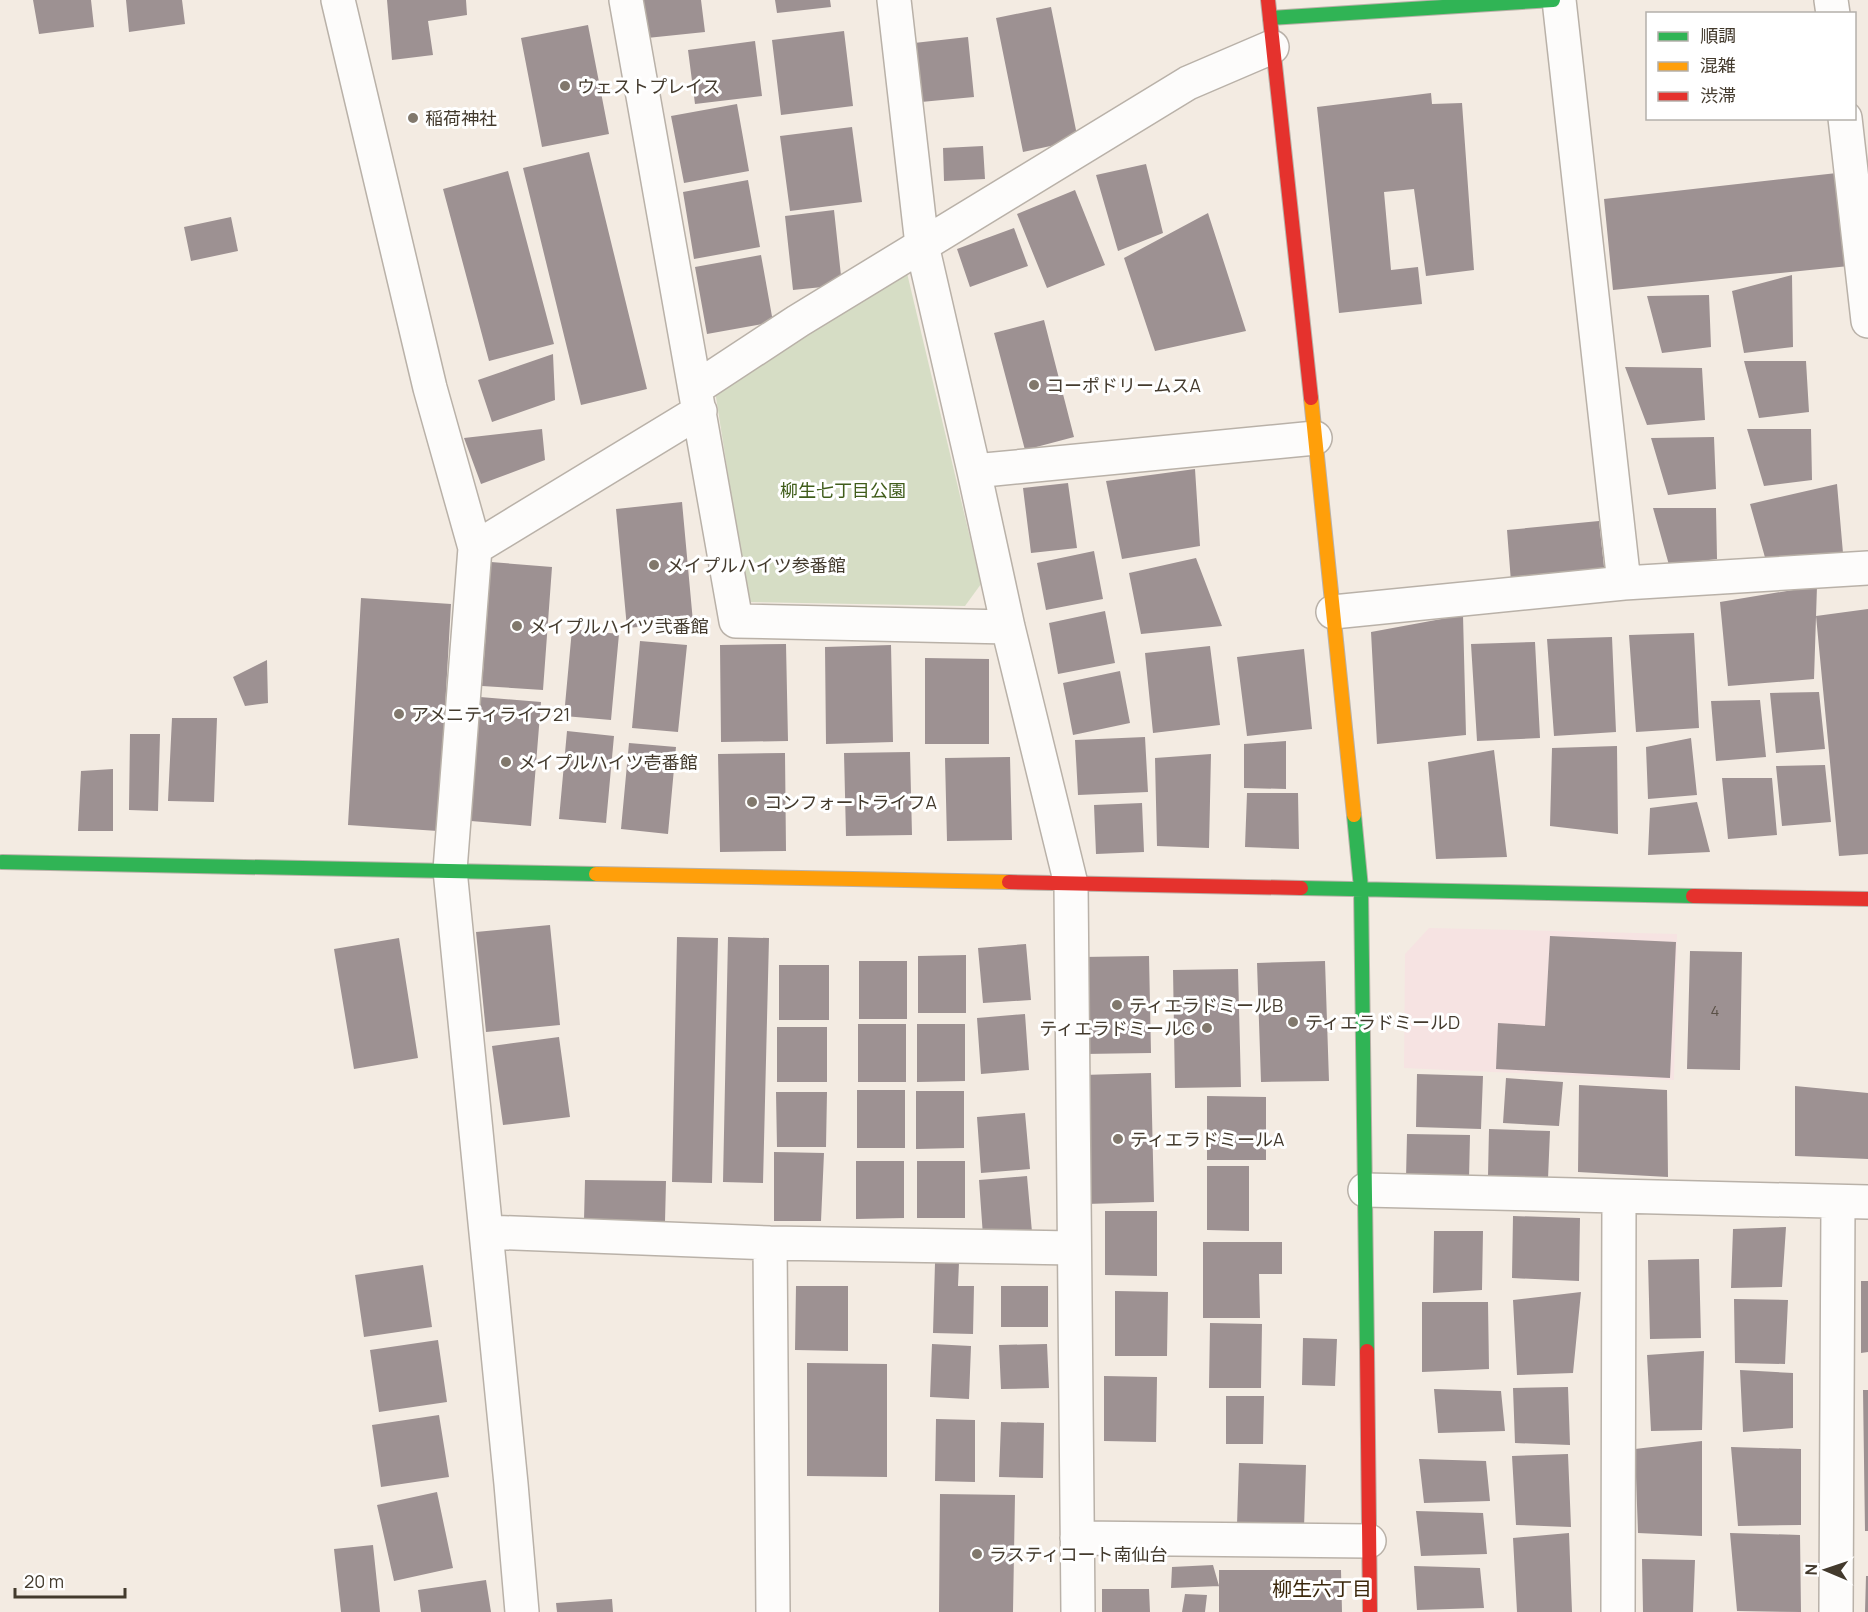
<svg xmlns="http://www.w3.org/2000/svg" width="1868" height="1612" viewBox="0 0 1868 1612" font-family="Manrope,'Noto Sans JP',sans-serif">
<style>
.commercial{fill:#f6e3e2}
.green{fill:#d6ddc5}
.building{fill:#9d9192}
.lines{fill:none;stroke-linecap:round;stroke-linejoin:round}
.street-casing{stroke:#b9b1a8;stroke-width:36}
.fast-casing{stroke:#b9b1a8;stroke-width:16}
.slow-casing{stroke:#b9b1a8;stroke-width:16}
.jam-casing{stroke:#b9b1a8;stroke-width:16}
.street{stroke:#fdfcfb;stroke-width:33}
.fast{stroke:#30b455;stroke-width:14}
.slow{stroke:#ff9f0a;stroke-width:14}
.jam{stroke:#e5322d;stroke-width:14}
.poi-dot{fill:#81786c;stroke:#fff;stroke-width:2}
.labels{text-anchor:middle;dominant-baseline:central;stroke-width:6;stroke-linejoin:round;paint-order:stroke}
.number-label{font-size:15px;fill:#5a5046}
.poi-label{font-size:18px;fill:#433a2d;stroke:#fff;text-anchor:start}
.park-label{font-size:18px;fill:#405d1b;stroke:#fff}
.neighbourhood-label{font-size:20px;fill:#3b280d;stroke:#fff}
</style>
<rect width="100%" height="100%" fill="#f3ebe2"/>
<path class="commercial" d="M 1429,928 L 1677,934 L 1674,1080 L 1404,1068 L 1405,954 Z"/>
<path class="green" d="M 907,273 L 981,584 L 965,606 L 748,602 L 715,391 Z"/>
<path class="building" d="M 33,0 L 91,0 L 94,27 L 39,34 Z
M 126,0 L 182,0 L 185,24 L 129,32 Z
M 387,0 L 466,0 L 467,15 L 428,21 L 433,55 L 392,60 Z
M 643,0 L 701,0 L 705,32 L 647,38 Z
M 775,0 L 830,0 L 831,7 L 777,13 Z
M 1051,7 L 1078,140 L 1023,152 L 996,18 Z
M 588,25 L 609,134 L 542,147 L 521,38 Z
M 844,31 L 853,106 L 781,115 L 772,40 Z
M 968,37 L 974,97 L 921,102 L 914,43 Z
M 755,41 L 762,96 L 695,104 L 688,50 Z
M 1431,93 L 1432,104 L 1462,103 L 1474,270 L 1426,276 L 1414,189 L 1384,192 L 1391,270 L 1418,267 L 1422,304 L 1339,313 L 1317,107 Z
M 737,104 L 749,171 L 684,183 L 671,116 Z
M 852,127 L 862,202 L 790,211 L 780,136 Z
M 983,146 L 985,179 L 944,181 L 943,148 Z
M 589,152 L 647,389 L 581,405 L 523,168 Z
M 1146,164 L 1163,233 L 1118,251 L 1096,175 Z
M 508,171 L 554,344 L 489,361 L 443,189 Z
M 1837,173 L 1849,266 L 1613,290 L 1604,199 Z
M 748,180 L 760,247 L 694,259 L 683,192 Z
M 1075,190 L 1105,265 L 1047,288 L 1017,214 Z
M 834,210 L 842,285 L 793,290 L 785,216 Z
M 1208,213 L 1246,331 L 1155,351 L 1124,258 Z
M 231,217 L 238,251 L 191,261 L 184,227 Z
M 1014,228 L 1028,266 L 970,287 L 957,249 Z
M 761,255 L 773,322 L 707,334 L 695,267 Z
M 1792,275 L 1793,347 L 1744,353 L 1732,291 Z
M 1709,295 L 1711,347 L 1662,353 L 1647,296 Z
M 1044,320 L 1074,437 L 1025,450 L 994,333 Z
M 553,354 L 555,400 L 492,422 L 478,380 Z
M 1744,361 L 1806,361 L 1809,412 L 1759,418 Z
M 1625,367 L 1702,368 L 1705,420 L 1647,425 Z
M 542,429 L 545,460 L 481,484 L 464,438 Z
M 1747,429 L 1811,429 L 1812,480 L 1764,486 Z
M 1714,437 L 1716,489 L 1668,495 L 1651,438 Z
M 1195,469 L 1200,546 L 1122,559 L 1106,481 Z
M 1068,483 L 1077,548 L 1031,553 L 1023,488 Z
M 1837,484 L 1843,553 L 1766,561 L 1750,504 Z
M 682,502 L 693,622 L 627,628 L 616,509 Z
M 1653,508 L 1716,508 L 1717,559 L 1669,565 Z
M 1599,521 L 1605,576 L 1511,582 L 1507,530 Z
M 1094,551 L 1103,599 L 1046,610 L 1037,563 Z
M 1196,558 L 1222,626 L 1141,634 L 1129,573 Z
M 491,562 L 552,567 L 543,690 L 482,686 Z
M 1817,586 L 1814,679 L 1728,686 L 1720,602 Z
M 361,598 L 451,604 L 438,831 L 348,825 Z
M 1868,609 L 1868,854 L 1839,856 L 1816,616 Z
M 1105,611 L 1115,663 L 1058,674 L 1049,623 Z
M 1463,615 L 1466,735 L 1377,744 L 1371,632 Z
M 572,629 L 619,634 L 611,720 L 564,716 Z
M 1694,633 L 1699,728 L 1636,732 L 1629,635 Z
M 1612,637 L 1616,732 L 1554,736 L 1547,639 Z
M 640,641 L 687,645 L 678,732 L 632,728 Z
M 1535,642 L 1540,738 L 1477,741 L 1471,644 Z
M 786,644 L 788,741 L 721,742 L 720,645 Z
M 891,645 L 893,742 L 826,744 L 825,647 Z
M 1210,646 L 1220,725 L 1153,733 L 1145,653 Z
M 1304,649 L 1312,729 L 1247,736 L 1237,657 Z
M 925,658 L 989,659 L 989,744 L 925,744 Z
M 267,660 L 268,703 L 245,706 L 233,677 Z
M 1120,671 L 1130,723 L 1073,735 L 1063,683 Z
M 1819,692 L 1825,749 L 1776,753 L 1770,693 Z
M 480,697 L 541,702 L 531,826 L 471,821 Z
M 1760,700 L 1766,757 L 1716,761 L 1711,701 Z
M 172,718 L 217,718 L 214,802 L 168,801 Z
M 567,731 L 614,736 L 606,823 L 559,819 Z
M 130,734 L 160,734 L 158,811 L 129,810 Z
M 1145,737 L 1148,792 L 1078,795 L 1075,740 Z
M 1691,738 L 1697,795 L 1648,799 L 1646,747 Z
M 1286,741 L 1286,789 L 1244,788 L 1244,744 Z
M 629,743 L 676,747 L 668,834 L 621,829 Z
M 1617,746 L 1618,834 L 1550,826 L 1552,748 Z
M 1494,750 L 1507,857 L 1436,859 L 1428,762 Z
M 910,752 L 912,835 L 846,836 L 844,753 Z
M 785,753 L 786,851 L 720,852 L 718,754 Z
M 1211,754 L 1209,848 L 1157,846 L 1155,758 Z
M 1010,757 L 1012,840 L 947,841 L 945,758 Z
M 1825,765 L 1831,822 L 1782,826 L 1776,766 Z
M 113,769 L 113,831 L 78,831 L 81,771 Z
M 1722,778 L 1772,778 L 1777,835 L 1728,839 Z
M 1247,793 L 1298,793 L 1299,849 L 1245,847 Z
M 1697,802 L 1710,852 L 1648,855 L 1650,808 Z
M 1142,803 L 1144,852 L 1096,854 L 1094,805 Z
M 550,925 L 560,1025 L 486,1032 L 476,932 Z
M 1550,936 L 1676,942 L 1670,1078 L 1496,1069 L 1498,1023 L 1545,1026 Z
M 677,937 L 718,938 L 712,1183 L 672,1182 Z
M 728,937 L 769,938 L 763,1183 L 723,1182 Z
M 399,938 L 418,1058 L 354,1069 L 334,949 Z
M 1026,944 L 1031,1000 L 983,1003 L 978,948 Z
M 1690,951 L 1742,952 L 1740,1070 L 1687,1069 Z
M 966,955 L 966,1013 L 918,1013 L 918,956 Z
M 1149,956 L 1151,1053 L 1084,1054 L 1082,957 Z
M 859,961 L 907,961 L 907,1019 L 859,1019 Z
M 1325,961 L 1329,1081 L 1261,1082 L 1257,963 Z
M 779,965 L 829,965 L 829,1020 L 779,1020 Z
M 1238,969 L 1241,1087 L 1175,1088 L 1173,970 Z
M 1025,1014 L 1029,1070 L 981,1074 L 977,1018 Z
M 858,1024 L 906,1024 L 906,1082 L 858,1082 Z
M 917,1024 L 965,1024 L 965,1081 L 917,1082 Z
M 777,1027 L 827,1027 L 827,1082 L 777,1082 Z
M 559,1037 L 570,1117 L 503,1125 L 492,1046 Z
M 1151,1073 L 1154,1202 L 1086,1204 L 1083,1075 Z
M 1417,1074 L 1483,1076 L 1481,1129 L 1416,1127 Z
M 1506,1078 L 1563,1082 L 1559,1126 L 1503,1123 Z
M 1579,1085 L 1667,1090 L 1668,1177 L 1578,1172 Z
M 1795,1086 L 1868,1093 L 1868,1159 L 1795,1156 Z
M 857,1090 L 905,1090 L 905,1148 L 857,1148 Z
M 916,1091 L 964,1091 L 964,1148 L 916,1149 Z
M 776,1092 L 827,1092 L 826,1147 L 777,1147 Z
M 1207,1096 L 1266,1097 L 1266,1160 L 1207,1160 Z
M 1025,1113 L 1030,1169 L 981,1173 L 977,1117 Z
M 1489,1129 L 1550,1131 L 1548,1179 L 1488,1176 Z
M 1407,1134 L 1470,1135 L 1469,1179 L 1406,1178 Z
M 774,1152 L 824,1153 L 821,1221 L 774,1221 Z
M 856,1161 L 904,1161 L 904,1218 L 856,1219 Z
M 917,1161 L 965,1161 L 965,1218 L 917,1218 Z
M 1207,1166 L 1249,1166 L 1249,1231 L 1207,1230 Z
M 1027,1176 L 1032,1232 L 983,1236 L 979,1180 Z
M 585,1180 L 666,1181 L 665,1222 L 584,1220 Z
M 1105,1211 L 1157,1211 L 1157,1276 L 1105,1275 Z
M 1513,1216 L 1580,1218 L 1579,1281 L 1512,1278 Z
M 1786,1227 L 1782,1287 L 1731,1288 L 1733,1229 Z
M 1434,1231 L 1483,1231 L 1482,1290 L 1433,1293 Z
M 1203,1242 L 1282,1242 L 1282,1274 L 1259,1274 L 1260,1318 L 1203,1318 Z
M 1699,1259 L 1701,1338 L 1650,1339 L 1648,1260 Z
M 935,1263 L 959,1263 L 958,1286 L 974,1286 L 973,1334 L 933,1333 Z
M 423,1265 L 432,1327 L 364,1337 L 355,1275 Z
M 1861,1281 L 1868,1281 L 1868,1352 L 1861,1353 Z
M 796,1286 L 848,1286 L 848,1351 L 795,1350 Z
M 1001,1286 L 1048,1286 L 1048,1327 L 1001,1327 Z
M 1115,1291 L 1168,1292 L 1167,1356 L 1115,1356 Z
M 1581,1292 L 1573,1373 L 1517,1375 L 1513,1300 Z
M 1734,1299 L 1788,1300 L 1785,1364 L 1735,1363 Z
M 1422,1302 L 1488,1302 L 1489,1369 L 1422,1372 Z
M 1210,1323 L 1262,1324 L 1261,1388 L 1209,1388 Z
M 1303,1338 L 1337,1339 L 1335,1386 L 1302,1385 Z
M 438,1340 L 447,1402 L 379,1412 L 370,1350 Z
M 932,1344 L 971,1346 L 969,1399 L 930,1397 Z
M 1047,1344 L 1049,1388 L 1001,1389 L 999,1345 Z
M 1704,1351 L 1702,1430 L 1651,1431 L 1647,1355 Z
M 807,1363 L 887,1364 L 887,1477 L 807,1476 Z
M 1740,1370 L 1793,1373 L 1793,1428 L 1743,1432 Z
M 1104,1376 L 1157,1377 L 1156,1442 L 1104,1441 Z
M 1568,1387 L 1570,1445 L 1515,1443 L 1513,1388 Z
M 1434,1389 L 1501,1391 L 1505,1431 L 1438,1433 Z
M 1863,1390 L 1868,1390 L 1868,1531 L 1865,1531 Z
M 1226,1396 L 1264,1396 L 1263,1444 L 1226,1444 Z
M 439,1415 L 449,1477 L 381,1487 L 372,1425 Z
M 936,1419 L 975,1420 L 975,1482 L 935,1481 Z
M 1001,1422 L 1044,1423 L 1043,1478 L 999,1477 Z
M 1702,1441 L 1702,1536 L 1638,1533 L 1635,1449 Z
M 1731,1447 L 1801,1449 L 1801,1525 L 1738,1526 Z
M 1568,1454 L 1571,1527 L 1516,1525 L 1512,1456 Z
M 1419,1459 L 1486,1461 L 1490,1501 L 1424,1503 Z
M 1239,1463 L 1306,1465 L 1304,1528 L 1237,1525 Z
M 437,1492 L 453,1568 L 394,1581 L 377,1505 Z
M 940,1494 L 1015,1495 L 1013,1612 L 939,1612 Z
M 1416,1511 L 1483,1513 L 1487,1554 L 1421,1556 Z
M 1569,1533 L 1572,1612 L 1517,1612 L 1513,1538 Z
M 1730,1533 L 1800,1535 L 1801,1612 L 1737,1611 Z
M 373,1545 L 380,1612 L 341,1612 L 334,1549 Z
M 1642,1559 L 1695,1560 L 1693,1612 L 1643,1612 Z
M 1213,1565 L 1219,1586 L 1219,1570 L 1341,1570 L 1342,1612 L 1219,1612 L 1219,1586 L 1171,1588 L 1172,1567 Z
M 1414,1566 L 1480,1568 L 1484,1608 L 1417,1610 Z
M 1866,1576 L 1868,1576 L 1868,1612 L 1865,1612 Z
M 486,1580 L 491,1612 L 421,1612 L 418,1590 Z
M 1102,1589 L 1149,1589 L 1150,1612 L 1102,1612 Z
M 1185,1594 L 1207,1595 L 1205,1612 L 1182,1612 Z
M 612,1599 L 613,1612 L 557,1612 L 556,1603 Z"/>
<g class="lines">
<defs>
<path id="street" d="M 338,0 L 430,388 L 475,548 L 450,870 L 511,1484 L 522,1612
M 626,0 L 736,621 L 1008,627
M 894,0 L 922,245 L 974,471 L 1008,627 L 1071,884 L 1078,1612
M 1559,0 L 1624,583
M 1831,0 L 1833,14
M 1845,118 L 1868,321
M 696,388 L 798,321 L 1188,83 L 1272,47
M 974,471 L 1315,438
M 475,548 L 700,411
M 1333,612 L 1624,583 L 1868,568
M 1365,1190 L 1868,1202
M 486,1232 L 770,1243 L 1073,1248
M 770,1243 L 773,1612
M 1077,1538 L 1369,1541
M 1618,1612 L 1619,1197
M 1836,1612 L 1838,1202"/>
<path id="fast" d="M 1270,18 L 1553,0
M 1354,815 L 1361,888 L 1367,1351
M 2,862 L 596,874
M 1301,888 L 1693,896"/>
<path id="slow" d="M 1311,398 L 1354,815
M 596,874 L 1009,882"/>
<path id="jam" d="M 1268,0 L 1311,398
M 1009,882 L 1301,888
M 1693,896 L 1868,899
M 1367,1351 L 1370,1612"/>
</defs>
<use href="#street" class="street-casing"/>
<use href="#fast" class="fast-casing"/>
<use href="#slow" class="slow-casing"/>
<use href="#jam" class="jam-casing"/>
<use href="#street" class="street"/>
<use href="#fast" class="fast"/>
<use href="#slow" class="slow"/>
<use href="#jam" class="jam"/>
</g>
<g class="poi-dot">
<circle cx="565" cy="86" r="6"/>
<circle cx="413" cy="118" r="6"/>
<circle cx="1034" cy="385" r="6"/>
<circle cx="654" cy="565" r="6"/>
<circle cx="517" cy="626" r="6"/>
<circle cx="399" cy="714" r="6"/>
<circle cx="506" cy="762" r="6"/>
<circle cx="752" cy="802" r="6"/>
<circle cx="1117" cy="1005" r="6"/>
<circle cx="1293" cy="1022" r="6"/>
<circle cx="1207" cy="1028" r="6"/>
<circle cx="1118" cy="1139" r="6"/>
<circle cx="977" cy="1554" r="6"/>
</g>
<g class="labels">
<g class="number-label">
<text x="1715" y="1010">4</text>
</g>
<g class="poi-label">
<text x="577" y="86">ウェストプレイス</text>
<text x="425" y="118">稲荷神社</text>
<text x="1046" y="385">コーポドリームスA</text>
<text x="666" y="565">メイプルハイツ参番館</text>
<text x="529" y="626">メイプルハイツ弐番館</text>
<text x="411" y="714">アメニティライフ21</text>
<text x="518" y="762">メイプルハイツ壱番館</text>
<text x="764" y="802">コンフォートライフA</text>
<text x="1129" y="1005">ティエラドミールB</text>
<text x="1305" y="1022">ティエラドミールD</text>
<text x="1195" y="1028" text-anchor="end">ティエラドミールC</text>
<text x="1130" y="1139">ティエラドミールA</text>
<text x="989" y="1554">ラスティコート南仙台</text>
</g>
<g class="park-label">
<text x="843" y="490">柳生七丁目公園</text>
</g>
<g class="neighbourhood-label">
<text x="1322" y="1588">柳生六丁目</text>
</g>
</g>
<rect x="1646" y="12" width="210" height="108" fill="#ffffff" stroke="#b4b0ab" stroke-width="1.5"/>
<rect x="1658" y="32" width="30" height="9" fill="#30b455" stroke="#b4b0ab" stroke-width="1.5"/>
<text x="1700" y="42" font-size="18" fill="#433a2d">順調</text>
<rect x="1658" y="62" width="30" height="9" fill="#ff9f0a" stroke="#b4b0ab" stroke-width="1.5"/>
<text x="1700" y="72" font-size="18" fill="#433a2d">混雑</text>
<rect x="1658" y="92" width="30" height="9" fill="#e5322d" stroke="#b4b0ab" stroke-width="1.5"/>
<text x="1700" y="102" font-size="18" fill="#433a2d">渋滞</text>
<g transform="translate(1826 1570) rotate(272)" stroke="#ffffff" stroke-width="4.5" paint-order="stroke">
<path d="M0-4.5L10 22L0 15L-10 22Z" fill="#433a2d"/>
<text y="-9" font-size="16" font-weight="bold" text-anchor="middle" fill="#433a2d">N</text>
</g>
<path d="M15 1588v9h110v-9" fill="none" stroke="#433a2d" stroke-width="3"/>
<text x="24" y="1588" font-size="18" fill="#433a2d" stroke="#ffffff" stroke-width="4.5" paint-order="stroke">20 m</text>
</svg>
